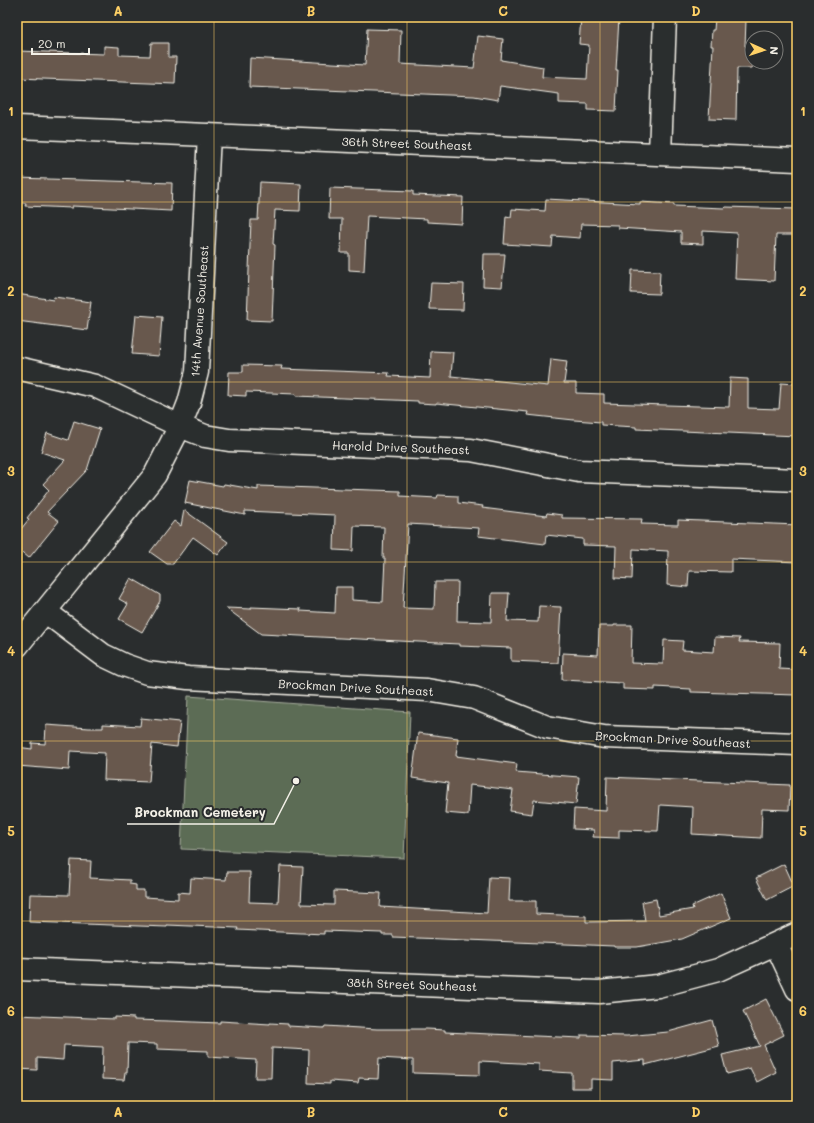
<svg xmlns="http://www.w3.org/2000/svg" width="814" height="1123" viewBox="0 0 814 1123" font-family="Mali,sans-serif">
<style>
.green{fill:#5c6c55;stroke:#a8ae9e}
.building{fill:#67584e;stroke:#f4f1e8}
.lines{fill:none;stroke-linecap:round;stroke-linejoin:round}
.minor-casing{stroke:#f4f1e8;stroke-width:25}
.minor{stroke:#2a2d2e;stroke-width:22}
.grid{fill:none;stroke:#ffd166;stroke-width:1;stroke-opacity:0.55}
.labels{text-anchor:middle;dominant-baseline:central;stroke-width:4;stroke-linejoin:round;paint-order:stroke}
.street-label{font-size:12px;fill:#f4f1e8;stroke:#2a2d2e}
.leader{fill:none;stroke:#f4f1e8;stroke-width:1.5}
.callout-dot{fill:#f4f1e8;stroke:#2a2d2e;stroke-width:1.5}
.callout-label{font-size:13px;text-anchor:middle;font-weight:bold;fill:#f4f1e8;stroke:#2a2d2e;stroke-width:4;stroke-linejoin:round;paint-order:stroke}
.neatline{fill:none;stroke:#ffd166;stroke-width:1.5}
.grid-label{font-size:13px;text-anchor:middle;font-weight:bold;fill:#ffd166}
</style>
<rect width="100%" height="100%" fill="#2a2d2e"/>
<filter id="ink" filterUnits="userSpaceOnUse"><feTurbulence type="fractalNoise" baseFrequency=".025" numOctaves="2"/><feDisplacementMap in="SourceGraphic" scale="8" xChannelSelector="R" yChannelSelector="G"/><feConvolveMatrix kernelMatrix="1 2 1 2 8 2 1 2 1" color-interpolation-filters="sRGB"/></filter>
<g filter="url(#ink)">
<path class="green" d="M 188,696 L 410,712 L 404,858 L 181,849 Z"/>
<path class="building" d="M 581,17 L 619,18 L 616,70 L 618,70 L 616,111 L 588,110 L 588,104 L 559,103 L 559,94 L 500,86 L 498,100 L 474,96 L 249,87 L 250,58 L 365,65 L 367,29 L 401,30 L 400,64 L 474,68 L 478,36 L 503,39 L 501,60 L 543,67 L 542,77 L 587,79 L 589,45 L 579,44 Z
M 715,18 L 746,20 L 745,46 L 752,46 L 752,68 L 737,68 L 736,120 L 709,119 L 713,46 L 711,46 L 712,30 L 714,30 Z
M 151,43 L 168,43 L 168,57 L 176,57 L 175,84 L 17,78 L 17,51 L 104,54 L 104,46 L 119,47 L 119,55 L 150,56 Z
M 17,178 L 172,183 L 171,211 L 72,206 L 72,208 L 25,206 L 26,203 L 17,203 Z
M 260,182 L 301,184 L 300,211 L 275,210 L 273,244 L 275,245 L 272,321 L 247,320 L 251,220 L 258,220 Z
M 330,188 L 413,191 L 413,195 L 463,197 L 462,224 L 427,222 L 427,219 L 367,216 L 364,271 L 349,270 L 349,253 L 341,253 L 342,219 L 329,219 Z
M 546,199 L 640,204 L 640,202 L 674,204 L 674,206 L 724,208 L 725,207 L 797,209 L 797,235 L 776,235 L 774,281 L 735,279 L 737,233 L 703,231 L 703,244 L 681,243 L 681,232 L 618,228 L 618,225 L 581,224 L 580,238 L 553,236 L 552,247 L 504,244 L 506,216 L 511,217 L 512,209 L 545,211 Z
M 484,254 L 505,254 L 502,287 L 483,286 Z
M 632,270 L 660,271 L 659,294 L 631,293 Z
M 431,283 L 464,284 L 463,310 L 429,309 Z
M 17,294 L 53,300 L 54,297 L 91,302 L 87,330 L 17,321 Z
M 136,315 L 162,317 L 159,356 L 132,354 Z
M 431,351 L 453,352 L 451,376 L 548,386 L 551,359 L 567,361 L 564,383 L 576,383 L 576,393 L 604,394 L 604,403 L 729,407 L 730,378 L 748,379 L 748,408 L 779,409 L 781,383 L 796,384 L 794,410 L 797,410 L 797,436 L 636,429 L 636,427 L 601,425 L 601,422 L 574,420 L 527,415 L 528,412 L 436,403 L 436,404 L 418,403 L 418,401 L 296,396 L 296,394 L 246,392 L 246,396 L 228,395 L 229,372 L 243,372 L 243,365 L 282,366 L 281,369 L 389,373 L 388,376 L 430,378 Z
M 74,421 L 100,429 L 87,470 L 47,512 L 59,521 L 29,558 L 17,548 L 17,534 L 29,519 L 27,518 L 49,490 L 43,484 L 65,460 L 41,452 L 47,433 L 68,440 Z
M 190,480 L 223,486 L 224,484 L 258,490 L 258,486 L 400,491 L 400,496 L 437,498 L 438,495 L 458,496 L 458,503 L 483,506 L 482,508 L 546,516 L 547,513 L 562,515 L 562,518 L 642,519 L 641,524 L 678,525 L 678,520 L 797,525 L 797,562 L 731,559 L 731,572 L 689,571 L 688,587 L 667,585 L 668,551 L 633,549 L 632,579 L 615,578 L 616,546 L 583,545 L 583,539 L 546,535 L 545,544 L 478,536 L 479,528 L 408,524 L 403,608 L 434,609 L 435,582 L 458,582 L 457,621 L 491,622 L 492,593 L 509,593 L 507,621 L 538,622 L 539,606 L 561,607 L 558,663 L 511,661 L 511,648 L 459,646 L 459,644 L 261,634 L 226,608 L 251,609 L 251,607 L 301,609 L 300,611 L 335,613 L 336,587 L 352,587 L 352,600 L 383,602 L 385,558 L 383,558 L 384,527 L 354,526 L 353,551 L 334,550 L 335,515 L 245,511 L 245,515 L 185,503 Z
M 184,510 L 228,542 L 218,555 L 193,537 L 173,564 L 167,564 L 150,552 L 174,521 L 181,526 Z
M 131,578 L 160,595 L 160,601 L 142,632 L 119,619 L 128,604 L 119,599 Z
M 614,625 L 632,625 L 631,663 L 663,664 L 664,640 L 683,641 L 682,650 L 714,652 L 715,637 L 740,638 L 739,642 L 780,643 L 779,669 L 797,670 L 797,695 L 691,692 L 691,689 L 655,687 L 655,690 L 623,689 L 623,683 L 562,680 L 563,653 L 598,655 L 599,626 L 614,626 Z
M 141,718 L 180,722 L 177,747 L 152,744 L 149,782 L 104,780 L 105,753 L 70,751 L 69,770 L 17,766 L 17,747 L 32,749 L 32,743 L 45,744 L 46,725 L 89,728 L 103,728 L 103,724 L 140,726 Z
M 418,733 L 458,738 L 456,756 L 517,764 L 516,772 L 579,777 L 576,804 L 534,800 L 532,814 L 510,811 L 513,790 L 470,785 L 468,815 L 445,813 L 448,783 L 412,778 Z
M 607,777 L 790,785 L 789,810 L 762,809 L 761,838 L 692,834 L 693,807 L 660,805 L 658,831 L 619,830 L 619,838 L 593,837 L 594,830 L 573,829 L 574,809 L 606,811 Z
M 71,860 L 91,861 L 90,878 L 130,880 L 130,884 L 136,885 L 136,890 L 144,890 L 144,897 L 178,899 L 178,892 L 190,893 L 191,878 L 226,880 L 227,872 L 250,872 L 249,902 L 278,903 L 280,866 L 303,867 L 301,904 L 334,905 L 334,891 L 381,893 L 380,907 L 487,913 L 489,877 L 510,878 L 509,901 L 536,901 L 536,914 L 586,916 L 586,922 L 645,921 L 642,902 L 656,899 L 659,915 L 693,909 L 692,906 L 721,893 L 731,918 L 682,939 L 637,947 L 614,947 L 614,946 L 393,937 L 393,935 L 382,935 L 382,933 L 324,931 L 324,934 L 237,930 L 238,928 L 167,925 L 167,927 L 29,922 L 30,894 L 69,895 Z
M 784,864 L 794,886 L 767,900 L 756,878 Z
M 766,999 L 784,1035 L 764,1045 L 776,1072 L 757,1082 L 750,1068 L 727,1074 L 722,1055 L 760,1046 L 743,1011 Z
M 17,1015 L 115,1019 L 115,1017 L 134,1018 L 134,1020 L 168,1021 L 220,1023 L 220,1021 L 270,1024 L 270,1023 L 288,1024 L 288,1026 L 324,1028 L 325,1026 L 377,1029 L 427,1029 L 445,1030 L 445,1032 L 581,1038 L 581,1035 L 627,1036 L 668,1032 L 712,1020 L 719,1046 L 645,1065 L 645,1060 L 613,1063 L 613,1080 L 591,1079 L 591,1088 L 572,1088 L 572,1073 L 539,1071 L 539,1064 L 480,1061 L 480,1075 L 413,1073 L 413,1060 L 379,1058 L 378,1079 L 359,1078 L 358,1083 L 330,1081 L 330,1084 L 308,1083 L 309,1050 L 272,1048 L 271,1078 L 255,1078 L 256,1060 L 208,1057 L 208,1051 L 157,1049 L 157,1044 L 128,1043 L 127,1073 L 125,1073 L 124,1080 L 102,1079 L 103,1047 L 64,1045 L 63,1060 L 37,1058 L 37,1070 L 17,1069 Z"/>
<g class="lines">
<defs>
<path id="minor" d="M 17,127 L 797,160
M 660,154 L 665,17
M 17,368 L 95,386 L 180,426 L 205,436 L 229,440 L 471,450 L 579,471 L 797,480
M 46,612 L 103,655 L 124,665 L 147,673 L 188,678 L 427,690 L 474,698 L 547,727 L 604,737 L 797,744
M 17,646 L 155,475 L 180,426 L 189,403 L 197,372 L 209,135
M 776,944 L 797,989
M 17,969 L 599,992 L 658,986 L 718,970 L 797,934"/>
</defs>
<use href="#minor" class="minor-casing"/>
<use href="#minor" class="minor"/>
</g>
</g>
<path class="grid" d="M 214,17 L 214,1106M 407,17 L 407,1106M 600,17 L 600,1106M 17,202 L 797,202M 17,382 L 797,382M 17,562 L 797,562M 17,741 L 797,741M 17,921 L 797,921"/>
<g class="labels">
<g class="street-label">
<text transform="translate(407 143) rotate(2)">36th Street Southeast</text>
<text transform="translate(199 311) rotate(-86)">14th Avenue Southeast</text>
<text transform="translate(401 447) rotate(2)">Harold Drive Southeast</text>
<text transform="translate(356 687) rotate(3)">Brockman Drive Southeast</text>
<text transform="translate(673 739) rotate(3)">Brockman Drive Southeast</text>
<text transform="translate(412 984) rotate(2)">38th Street Southeast</text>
</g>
</g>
<path class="leader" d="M296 781L274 824H127"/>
<circle class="callout-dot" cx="296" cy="781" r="4"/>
<g class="callout-label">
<text x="200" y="817">Brockman Cemetery</text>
</g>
<rect width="814" height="1123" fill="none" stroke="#2a2d2e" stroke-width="44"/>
<g transform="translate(764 50) rotate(93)"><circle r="19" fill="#2a2d2e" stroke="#7b7b78"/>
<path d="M0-3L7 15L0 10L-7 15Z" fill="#ffd166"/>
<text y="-6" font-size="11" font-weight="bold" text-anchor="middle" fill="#f4f1e8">N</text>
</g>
<path d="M32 48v6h57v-6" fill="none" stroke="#f4f1e8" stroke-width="2"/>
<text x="38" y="48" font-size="12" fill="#f4f1e8" stroke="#2a2d2e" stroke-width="3" paint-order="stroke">20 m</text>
<rect x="22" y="22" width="770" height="1079" class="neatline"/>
<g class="grid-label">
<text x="118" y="16">A</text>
<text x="311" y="16">B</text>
<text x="503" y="16">C</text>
<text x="696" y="16">D</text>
<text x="11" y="116">1</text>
<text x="803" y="116">1</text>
<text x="11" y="296">2</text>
<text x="803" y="296">2</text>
<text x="11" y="476">3</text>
<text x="803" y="476">3</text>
<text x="11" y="656">4</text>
<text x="803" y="656">4</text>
<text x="11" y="836">5</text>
<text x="803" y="836">5</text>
<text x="11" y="1016">6</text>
<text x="803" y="1016">6</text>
<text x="118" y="1117">A</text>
<text x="311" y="1117">B</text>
<text x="503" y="1117">C</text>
<text x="696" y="1117">D</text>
</g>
</svg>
